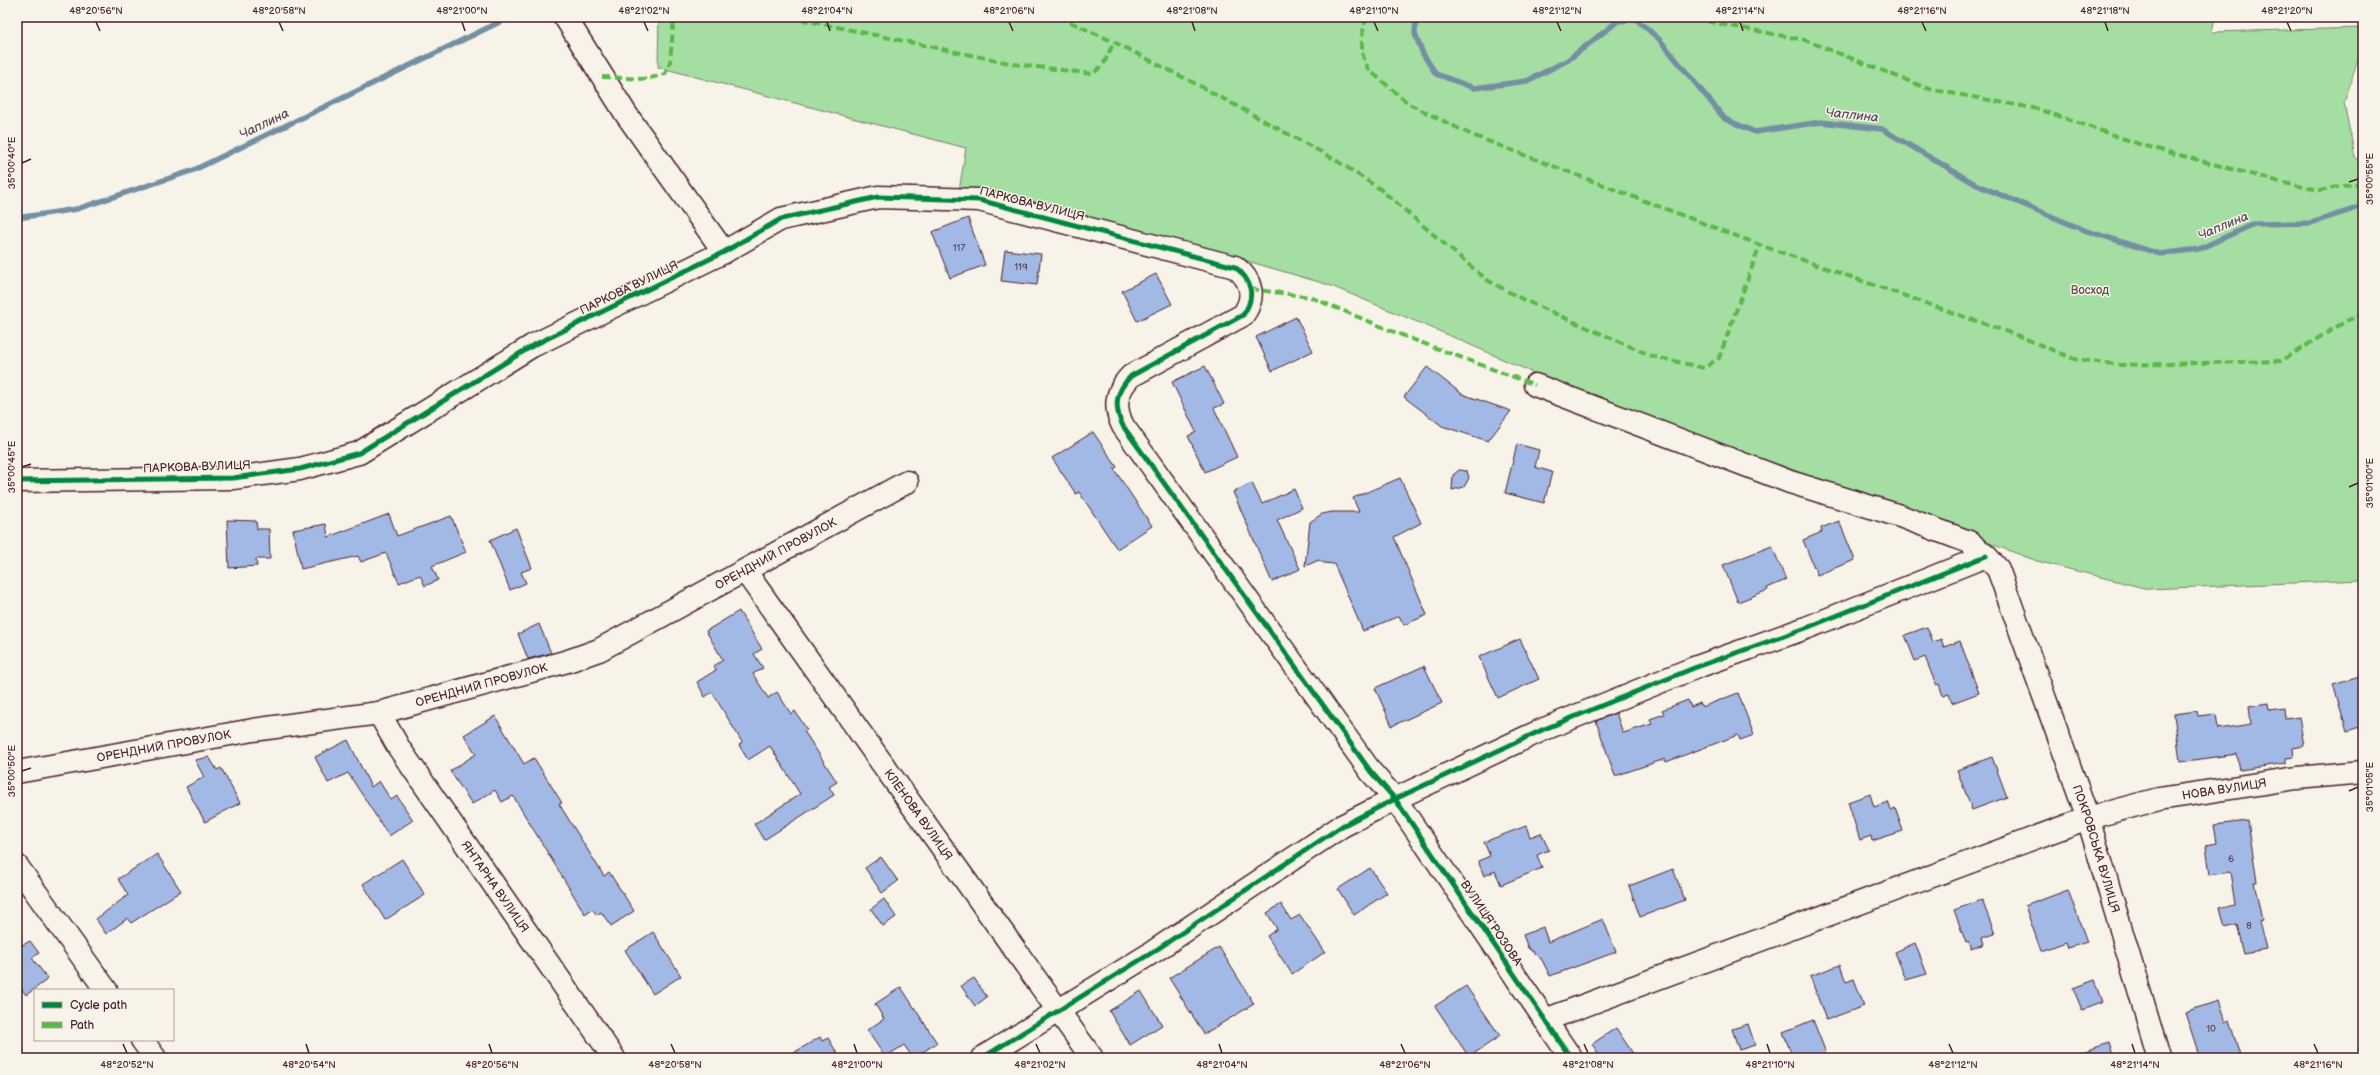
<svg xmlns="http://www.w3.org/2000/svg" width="2380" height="1075" viewBox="0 0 2380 1075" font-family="'Balsamiq Sans',sans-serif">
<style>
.green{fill:#a5dea3;stroke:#787e67}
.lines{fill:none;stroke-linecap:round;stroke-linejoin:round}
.stream{stroke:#748fa2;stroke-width:5.5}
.building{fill:#a2b9e6;stroke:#4a1f2b}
.minor-casing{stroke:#4a1f2b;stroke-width:25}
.minor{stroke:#f7f3e8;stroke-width:22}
.quiet{stroke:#58b947;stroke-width:4;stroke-dasharray:8 4;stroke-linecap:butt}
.cycleway-casing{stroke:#f7f3e8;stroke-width:8}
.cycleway{stroke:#00873e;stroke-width:5}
.ticks{fill:none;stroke:#4a1f2b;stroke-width:1.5}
.labels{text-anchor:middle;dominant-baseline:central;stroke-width:3;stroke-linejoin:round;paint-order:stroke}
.number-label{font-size:10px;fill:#60465a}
.street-label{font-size:12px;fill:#4a1f2b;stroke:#f7f3e8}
.park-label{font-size:12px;fill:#614f49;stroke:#f7f3e8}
.water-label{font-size:13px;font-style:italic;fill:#5c4e5d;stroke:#f7f3e8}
.neatline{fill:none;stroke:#4a1f2b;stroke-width:1.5}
.ticks-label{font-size:10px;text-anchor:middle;fill:#4a1f2b}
</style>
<rect width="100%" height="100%" fill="#f7f3e8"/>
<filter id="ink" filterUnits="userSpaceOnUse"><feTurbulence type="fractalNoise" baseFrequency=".025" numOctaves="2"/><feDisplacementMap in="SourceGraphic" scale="8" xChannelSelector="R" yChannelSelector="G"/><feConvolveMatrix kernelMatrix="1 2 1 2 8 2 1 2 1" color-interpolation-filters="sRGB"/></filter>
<g filter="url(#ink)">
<path class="green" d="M 659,17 L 2215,17 L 2212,32 L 2363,28 L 2363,44 L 2344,103 L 2355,157 L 2363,163 L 2363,580 L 2148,589 L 2037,561 L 1775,463 L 1572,390 L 1446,334 L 1329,285 L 1159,235 L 959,191 L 966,148 L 658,67 Z"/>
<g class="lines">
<path class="stream" d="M 1416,17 L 1415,34 L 1423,54 L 1436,74 L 1474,88 L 1527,81 L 1568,60 L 1618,21 L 1636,19 L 1659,39 L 1725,119 L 1755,132 L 1821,122 L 1882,129 L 1977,185 L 2084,230 L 2160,254 L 2199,249 L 2254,224 L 2311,223 L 2363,206
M 17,218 L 77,209 L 194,170 L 510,17"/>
</g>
<path class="building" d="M 968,218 L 985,265 L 950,278 L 932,232 Z
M 1005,250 L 1041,254 L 1037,285 L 1001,281 Z
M 1156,274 L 1172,304 L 1137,321 L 1122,291 Z
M 1296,317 L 1313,351 L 1272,371 L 1256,337 Z
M 1205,366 L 1224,404 L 1214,408 L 1237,457 L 1205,472 L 1188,436 L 1196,432 L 1172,382 Z
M 1427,367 L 1462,394 L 1511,411 L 1488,441 L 1442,426 L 1404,397 Z
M 1093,432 L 1117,467 L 1114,469 L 1152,526 L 1117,549 L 1079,492 L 1076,494 L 1052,458 Z
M 1517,444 L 1539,450 L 1535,467 L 1552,472 L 1544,503 L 1505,493 Z
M 1459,470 L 1467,471 L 1469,478 L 1464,487 L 1452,490 L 1453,475 Z
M 1400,478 L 1421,523 L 1394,537 L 1427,615 L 1404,625 L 1399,616 L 1363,631 L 1334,564 L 1324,563 L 1319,560 L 1305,566 L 1310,522 L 1322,514 L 1332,512 L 1359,512 L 1353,498 Z
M 1252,483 L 1262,504 L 1294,489 L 1302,508 L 1277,520 L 1300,569 L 1272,582 L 1233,492 Z
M 389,514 L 397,536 L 451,516 L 466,552 L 432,566 L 438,580 L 425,586 L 420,575 L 399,583 L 386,553 L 361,562 L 358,556 L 301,569 L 293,530 L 326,524 L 328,537 Z
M 227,520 L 256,521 L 257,529 L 269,529 L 270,559 L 256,559 L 257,566 L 229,568 Z
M 1839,521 L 1855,560 L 1817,575 L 1803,540 L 1822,532 L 1821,528 Z
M 516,528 L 532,568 L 521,572 L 526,583 L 510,590 L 490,540 Z
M 1772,546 L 1786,580 L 1767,588 L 1768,590 L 1738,602 L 1723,565 Z
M 739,611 L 762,649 L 754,654 L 763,668 L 753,674 L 768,698 L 777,692 L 791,714 L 795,711 L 807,730 L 804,731 L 837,782 L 829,787 L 834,795 L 764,840 L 754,824 L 800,794 L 770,746 L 748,760 L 739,745 L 742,742 L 712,692 L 705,697 L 697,682 L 716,670 L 714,666 L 723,660 L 706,631 Z
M 539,624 L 551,653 L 528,659 L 518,634 Z
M 1927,627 L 1933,642 L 1941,639 L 1944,647 L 1960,641 L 1979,693 L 1952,703 L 1949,694 L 1943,696 L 1939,684 L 1936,685 L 1925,657 L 1915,661 L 1905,635 Z
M 1520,639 L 1539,679 L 1498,698 L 1479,657 Z
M 1424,666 L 1442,703 L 1392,726 L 1375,688 Z
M 2363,675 L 2363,726 L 2347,731 L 2333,684 Z
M 1738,693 L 1754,735 L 1740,740 L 1738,735 L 1666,762 L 1665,759 L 1615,776 L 1596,721 L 1616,713 L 1623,733 L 1652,724 L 1650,719 L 1664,714 L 1662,710 L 1688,700 L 1691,707 L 1700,703 L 1702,707 Z
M 2268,703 L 2269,710 L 2284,708 L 2285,719 L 2299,717 L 2304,746 L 2293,748 L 2294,757 L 2286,758 L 2286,763 L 2240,770 L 2237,754 L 2180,762 L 2174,714 L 2197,711 L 2198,716 L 2216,714 L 2218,729 L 2251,724 L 2249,706 Z
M 495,716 L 524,764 L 534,758 L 562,803 L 559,804 L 604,876 L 609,872 L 634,911 L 611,926 L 601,912 L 597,915 L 592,909 L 585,914 L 513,796 L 502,802 L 495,790 L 472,804 L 450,771 L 476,754 L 464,735 Z
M 348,740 L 371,787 L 379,781 L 391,800 L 397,796 L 413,820 L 389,836 L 348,773 L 328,783 L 315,757 Z
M 209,757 L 217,770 L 221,768 L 240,803 L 205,822 L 186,787 L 204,777 L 195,760 Z
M 1992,757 L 2007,797 L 1972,810 L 1957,770 Z
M 1870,794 L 1874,807 L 1888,802 L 1891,810 L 1895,808 L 1903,831 L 1872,841 L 1871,836 L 1860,840 L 1848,802 Z
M 2248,821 L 2257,882 L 2254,882 L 2262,920 L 2259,921 L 2266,949 L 2244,953 L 2237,925 L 2225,928 L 2220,908 L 2235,904 L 2230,872 L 2210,875 L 2206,845 L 2217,843 L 2214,825 Z
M 1526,826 L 1530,837 L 1541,833 L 1549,850 L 1537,855 L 1542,868 L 1501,885 L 1495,871 L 1484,876 L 1478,861 L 1490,856 L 1484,842 Z
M 157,854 L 181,891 L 131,923 L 128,918 L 106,934 L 96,919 L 128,895 L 118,879 Z
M 881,857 L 898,881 L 882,893 L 865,868 Z
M 402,859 L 425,895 L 385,920 L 363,884 Z
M 1370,868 L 1387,893 L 1354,915 L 1338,889 Z
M 1673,869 L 1685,900 L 1640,917 L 1629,886 Z
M 2068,890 L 2087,942 L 2068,948 L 2066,942 L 2041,951 L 2025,906 Z
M 884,899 L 896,917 L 883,926 L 871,909 Z
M 1982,900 L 1995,934 L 1982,938 L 1984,944 L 1971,949 L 1968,942 L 1966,943 L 1954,910 Z
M 1281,904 L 1291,920 L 1300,915 L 1325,952 L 1292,974 L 1267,936 L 1277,929 L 1267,913 Z
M 1603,919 L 1616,952 L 1550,976 L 1542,960 L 1528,948 L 1523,935 L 1543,927 L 1548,942 Z
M 653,932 L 681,976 L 653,994 L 625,950 Z
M 17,937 L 23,945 L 30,941 L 39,953 L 32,958 L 48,979 L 26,995 L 17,983 Z
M 1915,943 L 1927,974 L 1906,980 L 1895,952 Z
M 1219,947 L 1254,1004 L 1204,1034 L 1169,978 Z
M 1840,965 L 1846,982 L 1854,979 L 1864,1006 L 1826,1020 L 1810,976 Z
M 974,978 L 987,997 L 975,1006 L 961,986 Z
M 2095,980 L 2103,1002 L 2082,1010 L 2073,988 Z
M 1466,986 L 1500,1036 L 1469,1057 L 1435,1006 Z
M 901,987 L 937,1043 L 913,1058 L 904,1045 L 885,1057 L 867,1030 L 884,1019 L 875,1004 Z
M 1141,991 L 1162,1025 L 1130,1045 L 1109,1011 Z
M 2218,1001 L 2225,1022 L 2229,1020 L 2241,1058 L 2200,1058 L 2185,1012 Z
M 1813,1020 L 1828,1058 L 1793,1058 L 1783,1032 Z
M 1748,1024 L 1755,1045 L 1739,1050 L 1732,1029 Z
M 1616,1028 L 1636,1058 L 1601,1058 L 1592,1044 Z
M 820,1037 L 822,1041 L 828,1038 L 840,1058 L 785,1058 Z
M 2110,1042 L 2115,1058 L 2071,1058 L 2071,1054 Z"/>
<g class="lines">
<defs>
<g id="minor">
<path d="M 565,17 L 626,114 L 724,252"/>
<path id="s1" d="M 1535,385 L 1790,482 L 1900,516 L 1969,542 L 1986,556 L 1998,569 L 2088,818 L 2159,1058"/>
<path d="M 17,481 L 233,478 L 300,469 L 359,453 L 532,346 L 724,252 L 781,219 L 878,197 L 979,200 L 1235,267 C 1252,280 1256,297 1243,315 L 1131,376 C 1116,391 1113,406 1123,426 L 1371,772 L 1395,799 L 1571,1058"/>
<path id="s2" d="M 745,571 L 1092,1058"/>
<path id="s3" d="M 379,713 L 399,748 L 614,1058"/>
<path id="s4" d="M 17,772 L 253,730 L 379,713 L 568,661 L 599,650 L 907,482"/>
<path d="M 17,866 L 106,990"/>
<path id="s5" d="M 1545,1020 L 2088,818 L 2159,799 L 2297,778 L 2363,772"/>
<path d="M 142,1040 L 155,1058"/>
<path d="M 982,1058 L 1153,952 L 1342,826 L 1395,799 L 1542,730 L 1694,668 L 1806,628 L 1986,556"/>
</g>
</defs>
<use href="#minor" class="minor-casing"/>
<use href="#minor" class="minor"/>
<path class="quiet" d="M 789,17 L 1014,64 L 1093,74 L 1104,63 L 1114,42
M 1059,17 L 1114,42 L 1198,85 L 1334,159 L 1380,189 L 1487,280 L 1524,300 L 1652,356 L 1704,368 L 1719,358 L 1760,245
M 1366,17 L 1362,36 L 1362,53 L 1368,69 L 1409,104 L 1472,135 L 1760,245 L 2019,336 L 2074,359 L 2121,365 L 2281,361 L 2346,321 L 2363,314
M 1684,17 L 1805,40 L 1929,89 L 2038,109 L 2142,145 L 2284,183 L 2319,190 L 2363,183
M 602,77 L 646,79 L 665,74 L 670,62 L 674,17
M 1251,289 L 1310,297 L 1409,338 L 1535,385"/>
<defs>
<path id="cycleway" d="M 17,481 L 233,478 L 300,469 L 359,453 L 532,346 L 724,252 L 781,219 L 878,197 L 979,200 L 1235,267 C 1252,280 1256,297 1243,315 L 1131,376 C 1116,391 1113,406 1123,426 L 1371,772 L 1395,799 L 1571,1058
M 982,1058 L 1153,952 L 1342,826 L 1395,799 L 1542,730 L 1694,668 L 1806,628 L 1986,556"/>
</defs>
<use href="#cycleway" class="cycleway-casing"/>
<use href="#cycleway" class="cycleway"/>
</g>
</g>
<path class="ticks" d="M 96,22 L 100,31M 279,22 L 283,31M 462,22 L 465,31M 644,22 L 648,31M 827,22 L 830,31M 1009,22 L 1013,31M 1192,22 L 1195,31M 1374,22 L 1378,31M 1557,22 L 1561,31M 1740,22 L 1743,31M 1922,22 L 1926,31M 2105,22 L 2108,31M 2287,22 L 2291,31M 22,163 L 31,159M 2349,182 L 2358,179M 22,467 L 31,464M 2349,487 L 2358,483M 22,771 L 31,768M 2349,791 L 2358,787M 123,1044 L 127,1053M 306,1044 L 309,1053M 489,1044 L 492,1053M 671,1044 L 675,1053M 854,1044 L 857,1053M 1036,1044 L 1040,1053M 1219,1044 L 1222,1053M 1401,1044 L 1405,1053M 1584,1044 L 1588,1053M 1767,1044 L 1770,1053M 1949,1044 L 1953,1053M 2132,1044 L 2135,1053M 2314,1044 L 2318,1053"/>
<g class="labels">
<g class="number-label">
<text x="959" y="248">117</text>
<text x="1021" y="267">119</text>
<text x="2231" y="859">6</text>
<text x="2249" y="926">8</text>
<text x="2211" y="1029">10</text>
</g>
<g class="street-label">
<text transform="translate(1032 204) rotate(14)">ПАРКОВА ВУЛИЦЯ</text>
<text transform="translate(629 288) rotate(-26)">ПАРКОВА ВУЛИЦЯ</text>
<text transform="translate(197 467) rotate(-2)">ПАРКОВА ВУЛИЦЯ</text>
<text stroke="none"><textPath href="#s4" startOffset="797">ОРЕНДНИЙ ПРОВУЛОК</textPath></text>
<text stroke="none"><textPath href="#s4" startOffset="473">ОРЕНДНИЙ ПРОВУЛОК</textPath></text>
<text stroke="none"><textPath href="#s4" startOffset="149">ОРЕНДНИЙ ПРОВУЛОК</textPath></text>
<text stroke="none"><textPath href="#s5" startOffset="719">НОВА ВУЛИЦЯ</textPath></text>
<text stroke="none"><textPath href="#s2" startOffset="299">КЛЕНОВА ВУЛИЦЯ</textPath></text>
<text stroke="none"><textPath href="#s1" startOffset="798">ПОКРОВСЬКА ВУЛИЦЯ</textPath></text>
<text stroke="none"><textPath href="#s3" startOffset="209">ЯНТАРНА ВУЛИЦЯ</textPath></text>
<text transform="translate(1491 923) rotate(56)">ВУЛИЦЯ РОЗОВА</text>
</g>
<g class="park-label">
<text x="2090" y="290">Восход</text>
</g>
<g class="water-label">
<text transform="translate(1852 115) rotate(6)">Чаплина</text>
<text transform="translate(264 124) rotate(-26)">Чаплина</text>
<text transform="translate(2223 226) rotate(-23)">Чаплина</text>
</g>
</g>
<rect width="2380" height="1075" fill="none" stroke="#f7f3e8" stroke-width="44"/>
<rect x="34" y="989" width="140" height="52" fill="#f7f3e8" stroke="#b29e9c"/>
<rect x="42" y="1002" width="20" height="6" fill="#00873e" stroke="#b29e9c"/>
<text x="70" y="1009" font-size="12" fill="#4a1f2b">Cycle path</text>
<rect x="42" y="1022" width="20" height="6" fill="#58b947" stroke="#b29e9c"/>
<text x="70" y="1029" font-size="12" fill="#4a1f2b">Path</text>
<rect x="22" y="22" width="2336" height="1031" class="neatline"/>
<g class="ticks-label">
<text x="96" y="14">48°20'56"N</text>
<text x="279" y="14">48°20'58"N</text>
<text x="462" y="14">48°21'00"N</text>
<text x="644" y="14">48°21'02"N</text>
<text x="827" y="14">48°21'04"N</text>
<text x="1009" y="14">48°21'06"N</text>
<text x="1192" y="14">48°21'08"N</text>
<text x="1374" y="14">48°21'10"N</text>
<text x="1557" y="14">48°21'12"N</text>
<text x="1740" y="14">48°21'14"N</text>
<text x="1922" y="14">48°21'16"N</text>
<text x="2105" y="14">48°21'18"N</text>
<text x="2287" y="14">48°21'20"N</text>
<text transform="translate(11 163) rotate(-90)" y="4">35°00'40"E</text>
<text transform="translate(2369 179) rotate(-90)" y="4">35°00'55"E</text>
<text transform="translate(11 467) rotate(-90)" y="4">35°00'45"E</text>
<text transform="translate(2369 483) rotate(-90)" y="4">35°01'00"E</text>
<text transform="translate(11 771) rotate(-90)" y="4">35°00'50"E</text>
<text transform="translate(2369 787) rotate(-90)" y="4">35°01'05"E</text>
<text x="127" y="1068">48°20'52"N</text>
<text x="309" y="1068">48°20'54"N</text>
<text x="492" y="1068">48°20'56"N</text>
<text x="675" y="1068">48°20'58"N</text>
<text x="857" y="1068">48°21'00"N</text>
<text x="1040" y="1068">48°21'02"N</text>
<text x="1222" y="1068">48°21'04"N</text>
<text x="1405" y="1068">48°21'06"N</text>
<text x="1588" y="1068">48°21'08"N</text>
<text x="1770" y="1068">48°21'10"N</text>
<text x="1953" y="1068">48°21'12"N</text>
<text x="2135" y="1068">48°21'14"N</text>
<text x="2318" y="1068">48°21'16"N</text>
</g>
</svg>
